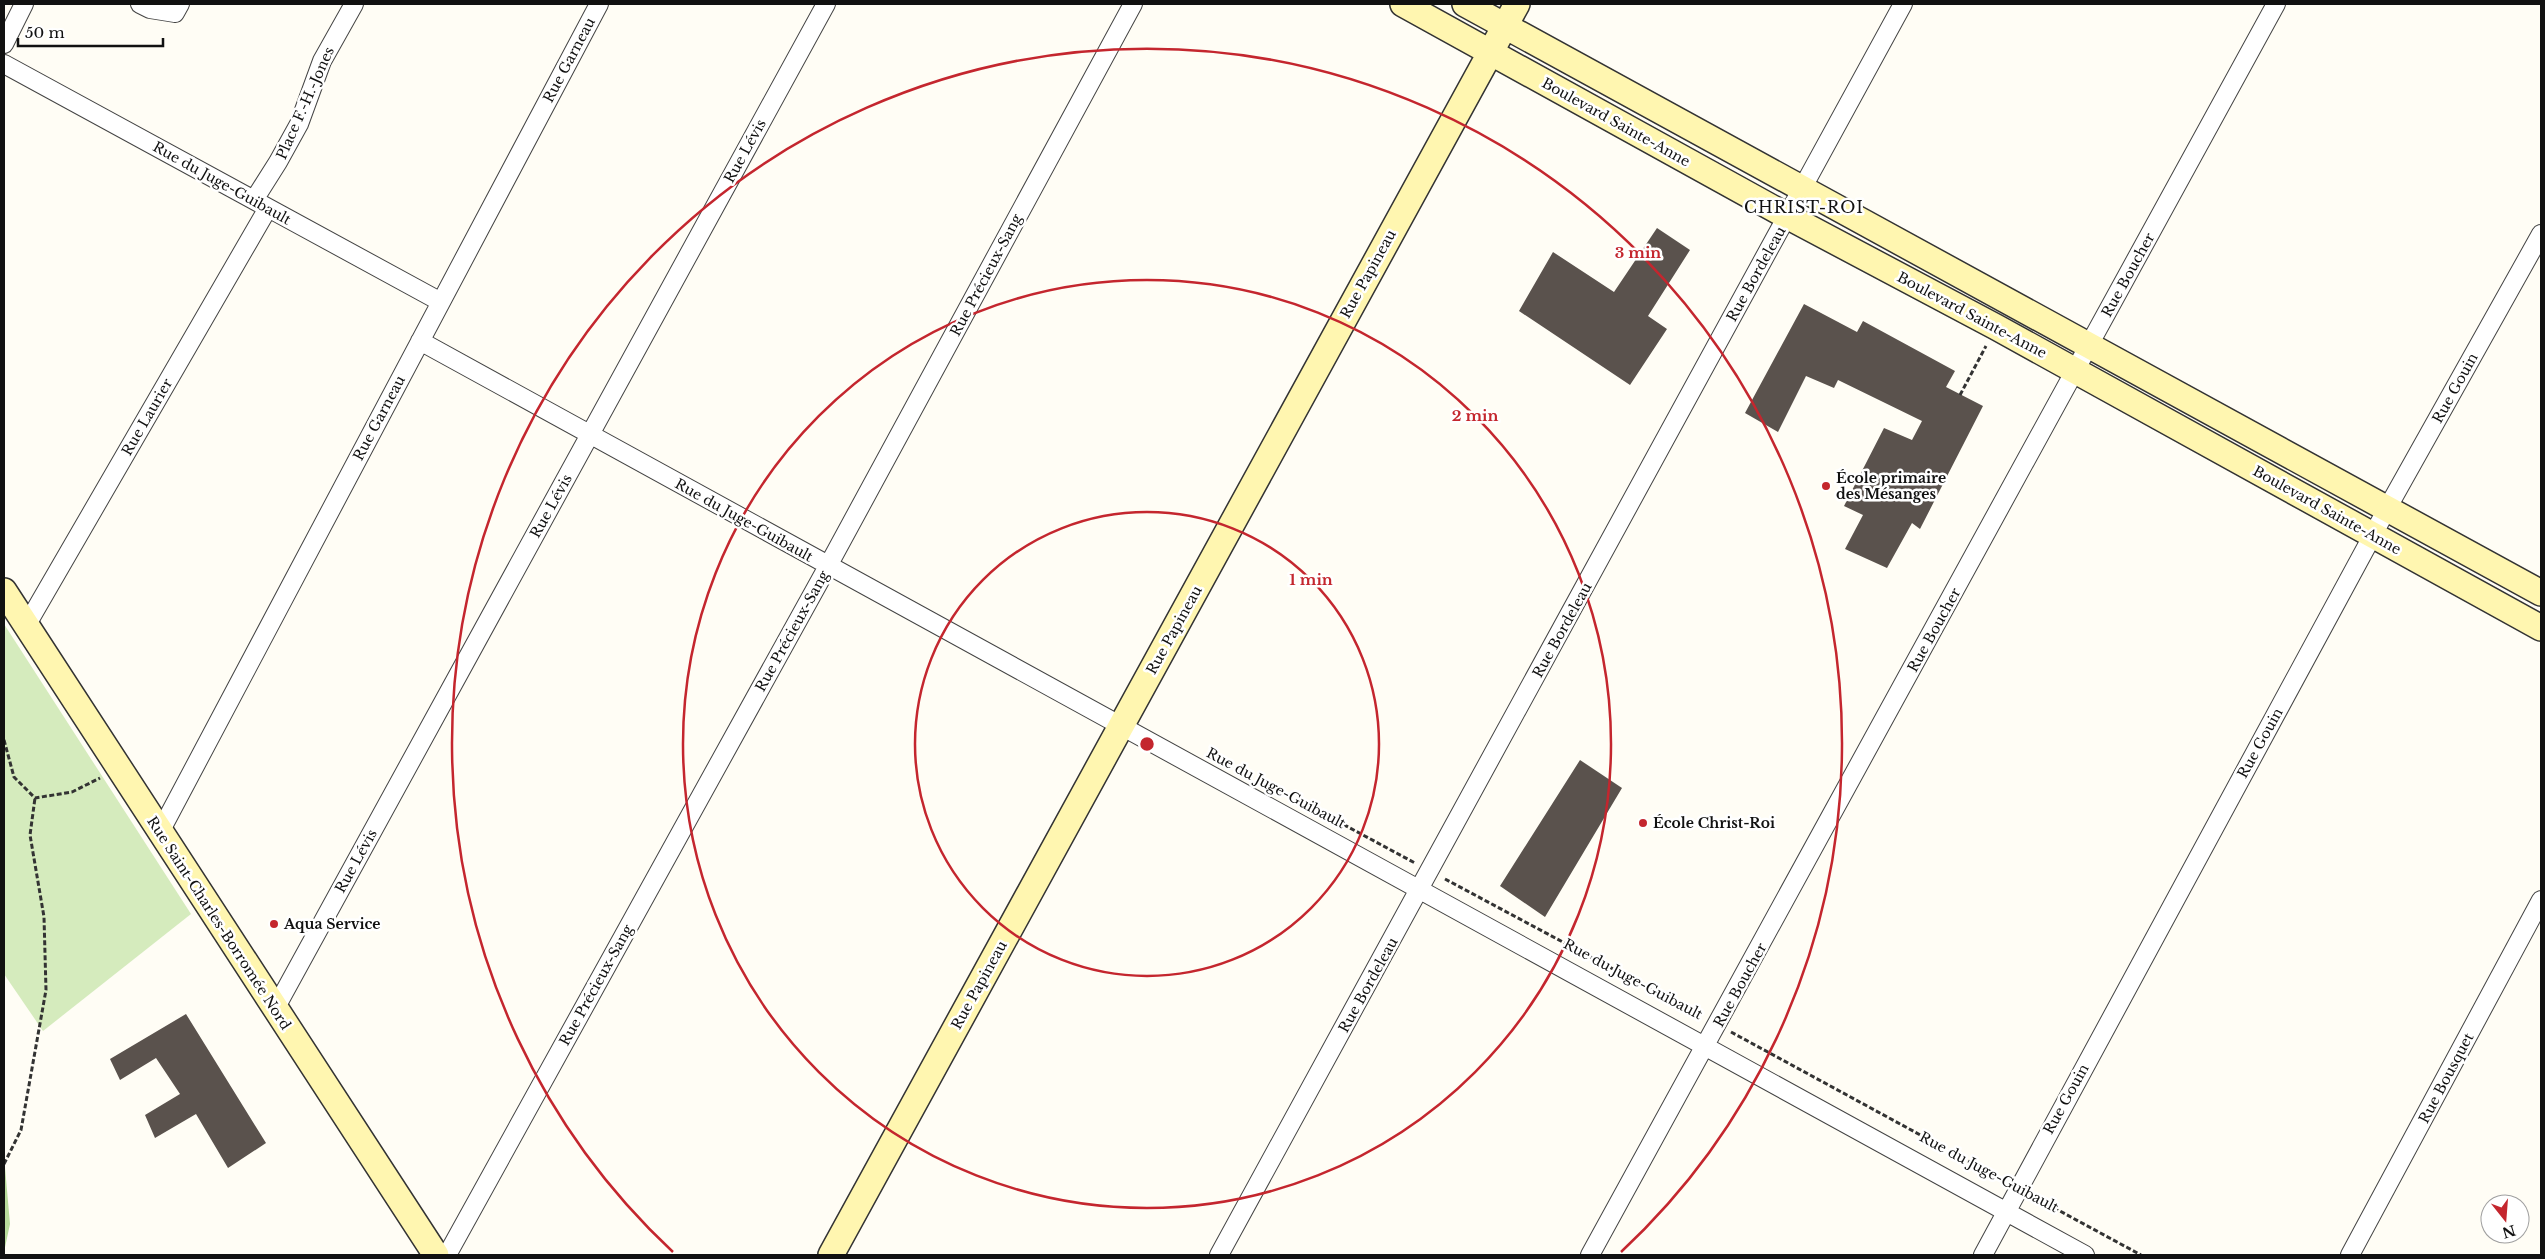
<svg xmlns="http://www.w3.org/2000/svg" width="2545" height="1259" viewBox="0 0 2545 1259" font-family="'Libre Baskerville',serif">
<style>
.green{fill:#d5ebbd}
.forest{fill:#b9dc9c}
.building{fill:#5a524d}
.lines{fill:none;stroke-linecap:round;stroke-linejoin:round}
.street-casing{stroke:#444;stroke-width:20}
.secondary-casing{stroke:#333;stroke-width:28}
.path{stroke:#333;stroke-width:3;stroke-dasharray:5 2.5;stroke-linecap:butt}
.street{stroke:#fff;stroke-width:18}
.secondary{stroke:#fff6b0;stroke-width:25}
.ring{fill:none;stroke:#c4262e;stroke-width:2.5}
.poi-dot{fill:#c4262e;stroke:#fff;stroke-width:2}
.labels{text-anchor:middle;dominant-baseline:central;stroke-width:5;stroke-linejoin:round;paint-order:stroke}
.street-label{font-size:14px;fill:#111;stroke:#fff}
.poi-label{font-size:14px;font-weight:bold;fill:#111;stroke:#fff;text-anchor:start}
.quarter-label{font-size:16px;letter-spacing:1px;fill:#111;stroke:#fff}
.centre{fill:#c4262e;stroke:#fff;stroke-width:2.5}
.ring-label{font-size:15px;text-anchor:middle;font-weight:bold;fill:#c4262e;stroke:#fff;stroke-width:5;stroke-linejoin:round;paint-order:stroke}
</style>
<rect width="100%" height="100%" fill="#fffdf5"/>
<path class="green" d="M 4,624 L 191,914 L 43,1031 L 4,974 Z"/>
<path class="forest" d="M 4,1156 L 10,1224 L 4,1252 Z"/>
<path class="building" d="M 1657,228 L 1690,250 L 1648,316 L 1667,329 L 1630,385 L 1519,311 L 1553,252 L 1614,292 Z
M 1804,304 L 1857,332 L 1863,321 L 1955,371 L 1946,387 L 1983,406 L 1920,529 L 1912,523 L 1887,568 L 1845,549 L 1863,515 L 1844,506 L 1884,428 L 1912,440 L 1922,421 L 1838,380 L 1834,388 L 1806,376 L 1778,432 L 1745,413 Z
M 1580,760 L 1622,788 L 1545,917 L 1500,886 Z
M 186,1014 L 266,1143 L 228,1168 L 196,1114 L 155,1138 L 145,1115 L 180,1094 L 156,1058 L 120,1080 L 110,1059 Z"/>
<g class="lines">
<defs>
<path id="street" d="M 140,4 L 150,9 L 175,13 L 180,4
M 4,44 L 24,4
M 4,64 L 441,302
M 254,200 L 278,162 L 299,124 L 322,61 L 354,4
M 420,341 L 2085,1255
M 26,626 L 268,208
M 160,832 L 599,4
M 275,1009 L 826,4
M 447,1255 L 828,566 L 1133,4
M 1219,1255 L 1903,4
M 1590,1255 L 2276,4
M 1983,1255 L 2388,507 L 2541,234
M 2350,1255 L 2541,900"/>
<path id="secondary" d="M 1403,4 L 1787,216 L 1996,327 L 2541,628
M 1465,4 L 2541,593
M 4,591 L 436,1255
M 831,1255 L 1517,4"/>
</defs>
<use href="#street" class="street-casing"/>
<use href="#secondary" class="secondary-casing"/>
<path class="path" d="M 1960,395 L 1986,346
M 4,740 L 14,777 L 35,798 L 72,792 L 100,778
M 1337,821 L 1415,863
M 1445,879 L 1701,1016
M 1731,1032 L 2005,1181
M 4,1164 L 21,1130 L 46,990 L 44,917 L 30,835 L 35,798
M 2034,1197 L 2141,1255"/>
<use href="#street" class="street"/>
<use href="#secondary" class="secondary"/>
</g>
<g class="ring">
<circle cx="1147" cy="744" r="232"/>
<circle cx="1147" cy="744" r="464"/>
<path d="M673 1252A695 695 0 1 1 1621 1252"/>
</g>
<g class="poi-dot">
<circle cx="1826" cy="486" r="5"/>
<circle cx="1643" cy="823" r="5"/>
<circle cx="274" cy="924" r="5"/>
</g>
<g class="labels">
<g class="street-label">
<text transform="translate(569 60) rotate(-62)">Rue Garneau</text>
<text transform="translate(305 103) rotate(-66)">Place F.-H.-Jones</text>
<text transform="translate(1616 122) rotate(29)">Boulevard Sainte-Anne</text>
<text transform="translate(745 151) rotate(-61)">Rue Lévis</text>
<text transform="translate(222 183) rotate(29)">Rue du Juge-Guibault</text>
<text transform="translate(1368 274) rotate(-61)">Rue Papineau</text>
<text transform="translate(1756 274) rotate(-61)">Rue Bordeleau</text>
<text transform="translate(986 275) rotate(-62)">Rue Précieux-Sang</text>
<text transform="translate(2128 275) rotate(-61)">Rue Boucher</text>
<text transform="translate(1972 315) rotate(28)">Boulevard Sainte-Anne</text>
<text transform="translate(2455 388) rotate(-61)">Rue Gouin</text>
<text transform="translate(147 417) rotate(-60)">Rue Laurier</text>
<text transform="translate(379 418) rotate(-62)">Rue Garneau</text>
<text transform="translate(551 506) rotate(-61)">Rue Lévis</text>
<text transform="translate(2327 510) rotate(29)">Boulevard Sainte-Anne</text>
<text transform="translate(744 520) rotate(29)">Rue du Juge-Guibault</text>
<text transform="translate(1174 630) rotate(-61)">Rue Papineau</text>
<text transform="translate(1562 630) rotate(-61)">Rue Bordeleau</text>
<text transform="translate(1934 630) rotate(-61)">Rue Boucher</text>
<text transform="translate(792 631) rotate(-61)">Rue Précieux-Sang</text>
<text transform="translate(2260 743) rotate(-61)">Rue Gouin</text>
<text transform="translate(1276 788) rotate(28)">Rue du Juge-Guibault</text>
<text transform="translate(356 861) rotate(-61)">Rue Lévis</text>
<text transform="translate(219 923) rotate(57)">Rue Saint-Charles-Borromée Nord</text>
<text transform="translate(1633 979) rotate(28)">Rue du Juge-Guibault</text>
<text transform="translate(596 985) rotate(-61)">Rue Précieux-Sang</text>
<text transform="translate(979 985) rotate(-61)">Rue Papineau</text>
<text transform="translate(1368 985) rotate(-61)">Rue Bordeleau</text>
<text transform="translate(1740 985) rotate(-61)">Rue Boucher</text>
<text transform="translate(2446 1078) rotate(-62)">Rue Bousquet</text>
<text transform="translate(2066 1099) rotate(-61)">Rue Gouin</text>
<text transform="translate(1989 1172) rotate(28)">Rue du Juge-Guibault</text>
</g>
<g class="poi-label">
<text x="1836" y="478">École primaire<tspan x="1836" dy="16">des Mésanges</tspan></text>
<text x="1653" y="823">École Christ-Roi</text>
<text x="284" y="924">Aqua Service</text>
</g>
<g class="quarter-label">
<text x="1804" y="207">CHRIST-ROI</text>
</g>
</g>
<circle cx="1147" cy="744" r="8" class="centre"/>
<g class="ring-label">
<text x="1638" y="258">3 min</text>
<text x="1475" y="421">2 min</text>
<text x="1311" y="585">1 min</text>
</g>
<rect width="2545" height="1259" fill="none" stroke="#111111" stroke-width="10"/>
<g transform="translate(2505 1219) rotate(163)"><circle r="24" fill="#ffffff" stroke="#a0a0a0"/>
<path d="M0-4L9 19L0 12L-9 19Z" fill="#c4262e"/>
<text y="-8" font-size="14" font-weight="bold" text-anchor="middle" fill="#111111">N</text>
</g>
<path d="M18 38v8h145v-8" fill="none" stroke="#111111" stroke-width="2.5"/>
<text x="25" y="38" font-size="15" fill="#111111" stroke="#ffffff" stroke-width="4" paint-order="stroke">50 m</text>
</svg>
